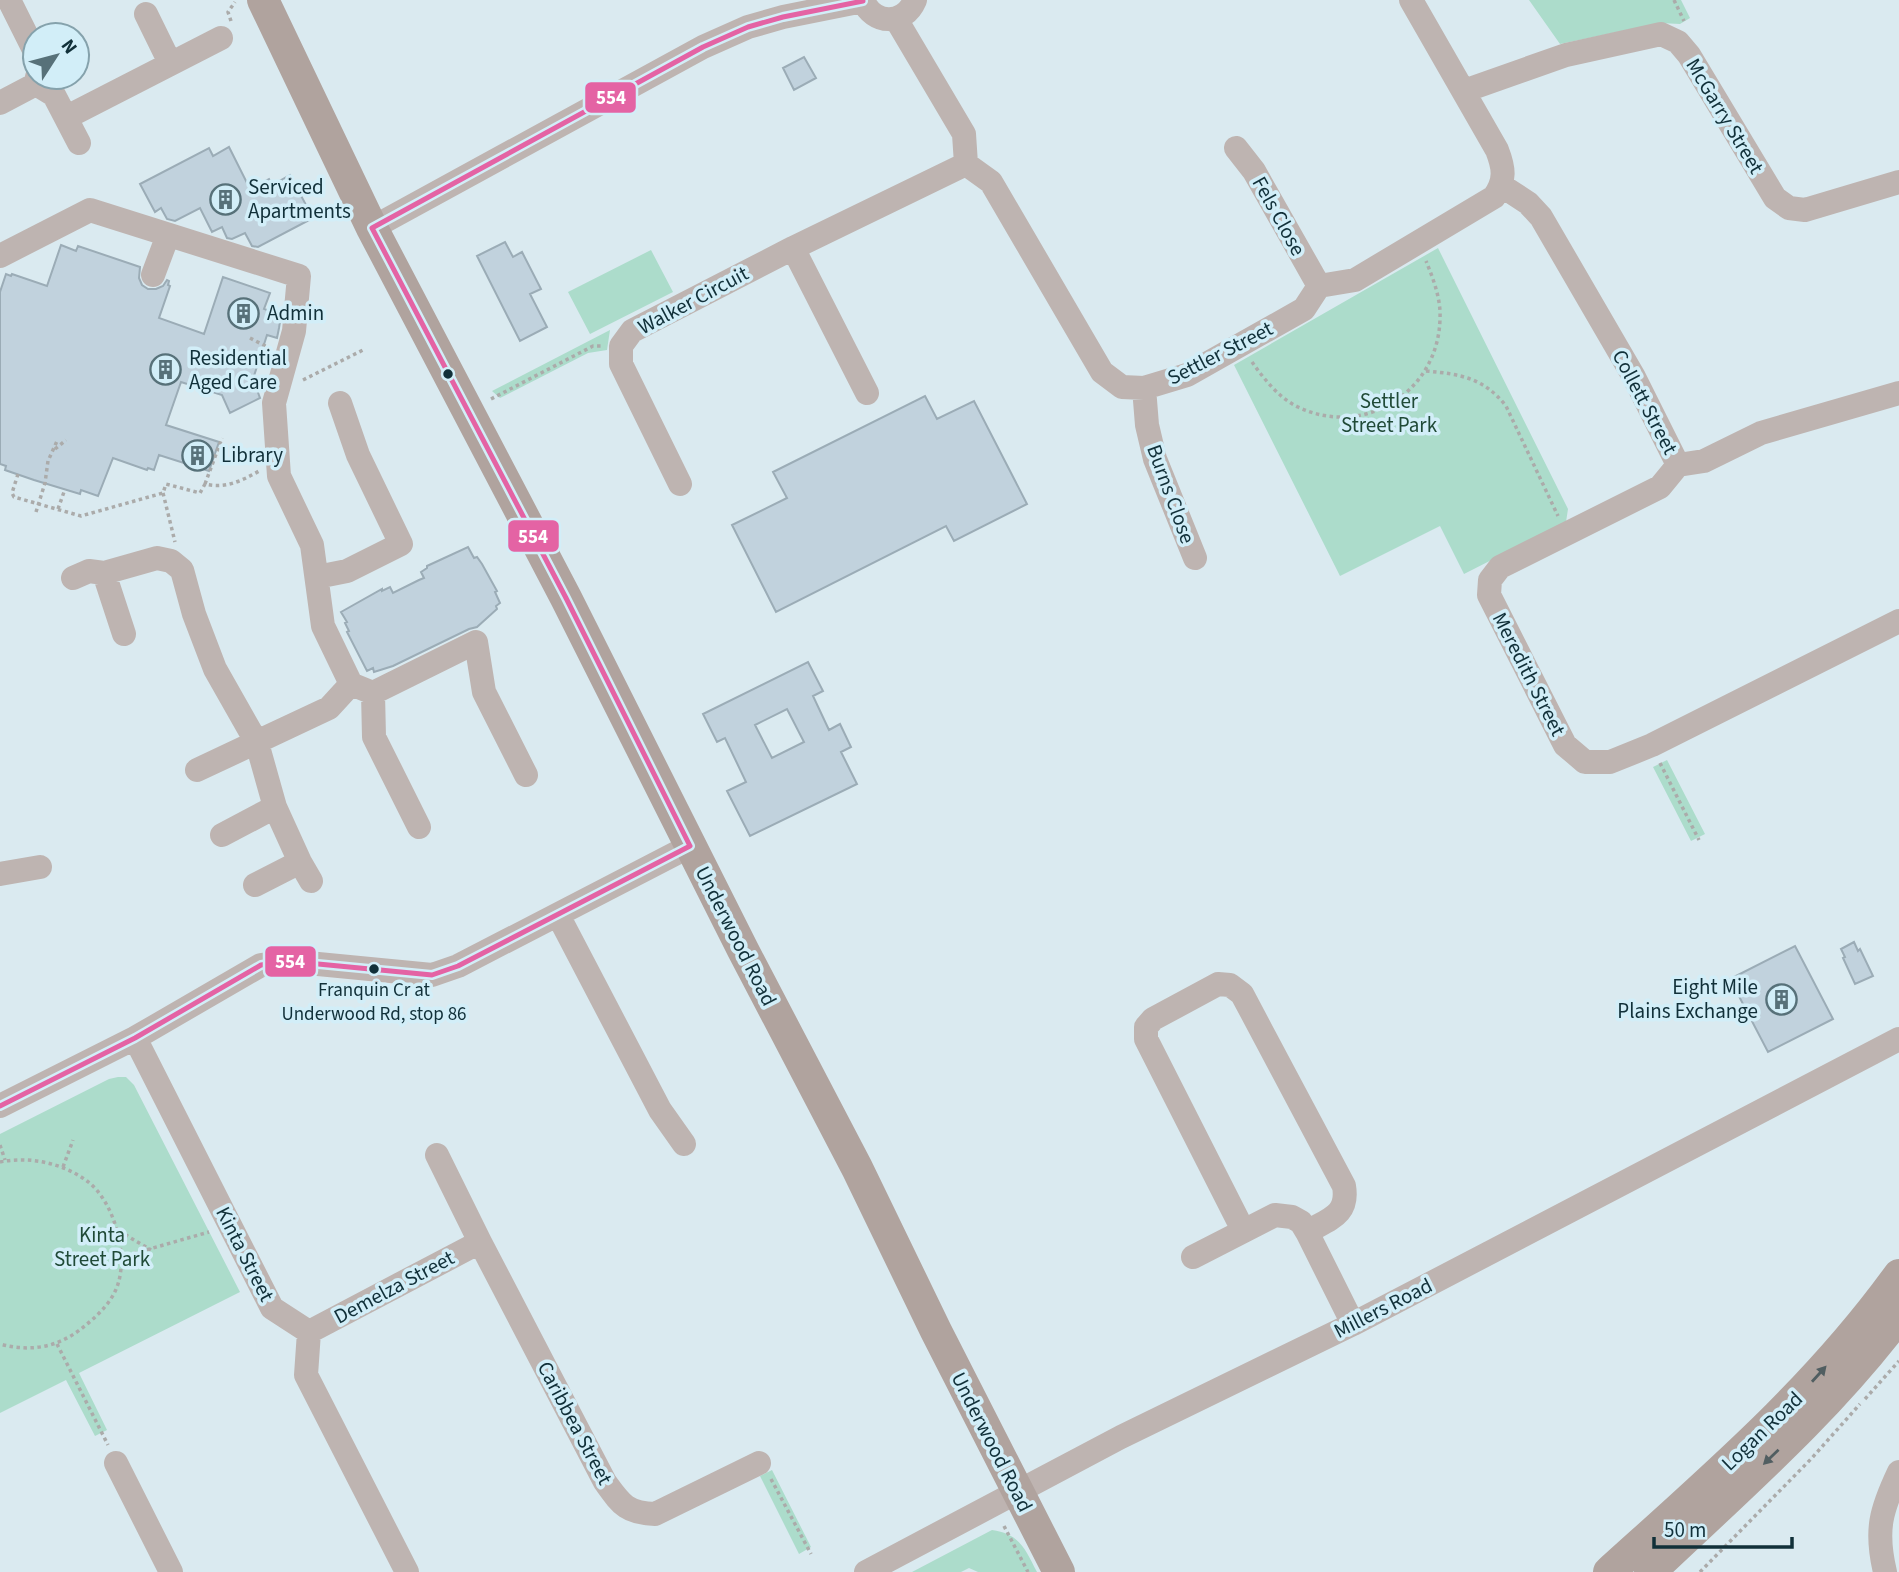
<svg xmlns="http://www.w3.org/2000/svg" width="1899" height="1572" viewBox="0 0 1899 1572" font-family="'Source Sans 3',sans-serif">
<style>
.green{fill:#acdccb}
.building{fill:#c1d2dd;stroke:#9bacb6;stroke-width:2;fill-rule:evenodd}
.lines{fill:none;stroke-linecap:round;stroke-linejoin:round}
.path{stroke:#ababaa;stroke-width:3.5;stroke-dasharray:3.5 3.5;stroke-linecap:butt}
.minor{stroke:#beb4b1;stroke-width:24}
.major{stroke:#b0a39e;stroke-width:32}
.bus-1-casing{stroke:#d2eef8;stroke-width:10}
.bus-1{stroke:#e463a4;stroke-width:5}
.oneway{fill:#515e61}
.bus-dot{fill:#113039;stroke:#d2eef8;stroke-width:2.5}
.labels{text-anchor:middle;dominant-baseline:central;stroke-width:7;stroke-linejoin:round;paint-order:stroke}
.bus-label{font-size:19px;fill:#113039;stroke:#d2eef8}
.street-label{font-size:21px;fill:#113039;stroke:#d2eef8}
.poi-label{font-size:21px;fill:#113039;stroke:#d2eef8;text-anchor:start}
.park-label{font-size:21px;fill:#204a37;stroke:#d2eef8}
.line-badge{stroke:#d2eef8;stroke-width:2.5}
.badge-label{font-size:19px;text-anchor:middle;font-weight:bold;fill:#fff}
</style>
<rect width="100%" height="100%" fill="#daeaf0"/>
<path class="green" d="M 1529,0 L 1681,0 L 1690,18 L 1680,24 L 1660,23 L 1560,44 Z
M 1438,248 L 1568,509 L 1566,522 L 1464,574 L 1440,526 L 1340,576 L 1234,365 Z
M 651,250 L 673,292 L 590,334 L 568,292 Z
M 610,330 L 607,350 L 588,353 L 500,398 L 492,391 Z
M 1667,760 L 1705,834 L 1691,841 L 1653,767 Z
M 118,1077 L 126,1077 L 134,1085 L 240,1292 L 79,1373 L 107,1430 L 95,1436 L 66,1380 L 0,1413 L 0,1134 L 109,1079 Z
M 772,1470 L 811,1547 L 799,1554 L 760,1476 Z
M 992,1530 C 1020,1534 1025,1549 1037,1572 L 978,1572 L 969,1568 L 961,1572 L 912,1572 Z"/>
<path class="building" d="M 804,57 L 816,78 L 794,90 L 783,68 Z
M 229,147 L 250,189 L 269,179 L 272,185 L 290,175 L 313,218 L 258,247 L 252,246 L 245,233 L 232,239 L 227,238 L 222,227 L 212,232 L 200,208 L 175,221 L 167,219 L 161,208 L 155,212 L 140,184 L 209,148 L 213,156 Z
M 505,242 L 513,257 L 522,252 L 541,289 L 530,294 L 547,327 L 520,341 L 477,256 Z
M 61,245 L 76,251 L 78,246 L 140,267 L 139,278 L 142,285 L 148,289 L 156,289 L 163,286 L 167,280 L 169,281 L 168,285 L 170,286 L 159,318 L 204,334 L 223,277 L 270,293 L 264,309 L 281,315 L 279,328 L 277,338 L 267,335 L 253,379 L 260,398 L 230,413 L 222,395 L 181,382 L 166,425 L 219,442 L 209,471 L 159,455 L 154,470 L 148,468 L 147,470 L 113,458 L 98,496 L 81,490 L 80,494 L 34,480 L 5,470 L 6,466 L 0,464 L 0,292 L 6,274 L 11,276 L 12,274 L 47,286 Z
M 925,396 L 937,419 L 974,401 L 1027,504 L 954,541 L 946,526 L 776,612 L 732,525 L 787,498 L 773,472 Z
M 468,547 L 474,558 L 477,557 L 482,564 L 497,591 L 495,592 L 500,603 L 496,606 L 497,609 L 477,627 L 469,629 L 393,666 L 374,672 L 373,668 L 367,671 L 347,632 L 349,631 L 345,623 L 347,622 L 341,612 L 382,589 L 382,591 L 390,587 L 393,593 L 419,580 L 424,578 L 421,572 L 427,568 L 427,566 Z
M 808,662 L 823,691 L 813,696 L 829,730 L 840,724 L 851,747 L 841,752 L 857,784 L 750,836 L 727,791 L 746,782 L 725,738 L 717,742 L 703,714 ZM 787,709 L 804,742 L 772,758 L 755,725 Z
M 1854,942 L 1858,951 L 1860,949 L 1873,976 L 1855,984 L 1843,958 L 1845,957 L 1841,949 Z
M 1795,946 L 1833,1019 L 1768,1052 L 1730,979 Z"/>
<g class="lines">
<path class="path" d="M 1674,0 L 1684,21
M 231,21 L 228,12 L 235,2
M 250,338 L 269,348
M 1252,362 C 1264,379 1279,398 1298,407 C 1365,439 1439,391 1440,318 C 1441,299 1433,278 1426,261
M 1426,371 C 1460,374 1484,378 1506,406 L 1558,516
M 303,380 L 365,349
M 491,399 L 593,346 L 602,346
M 55,449 L 66,440
M 18,474 L 12,493 L 14,497 L 81,516 L 163,493 L 166,484 L 200,493 L 205,484 C 224,489 242,481 259,471
M 205,484 L 222,438
M 163,493 L 175,542
M 58,509 L 65,489
M 36,512 L 45,483 L 48,461 L 57,441
M 1660,763 L 1699,840
M 0,1145 L 5,1160
M 0,1162 C 29,1156 63,1163 87,1181 C 114,1201 128,1253 118,1284 C 112,1303 96,1317 81,1329 C 56,1348 30,1352 0,1344
M 63,1167 L 73,1140
M 119,1231 L 151,1250
M 123,1263 L 132,1254 L 209,1232
M 57,1344 L 108,1445
M 1865,1399 L 1899,1361
M 771,1479 L 811,1554
M 1004,1526 L 1028,1572
M 1700,1572 L 1811,1459 L 1860,1404"/>
<path class="minor" d="M 9,0 L 35,52
M 863,0 C 873,25 904,26 915,0
M 146,14 L 170,63
M 896,19 L 964,134 L 966,164 L 991,182 L 1102,372 L 1122,387 L 1144,388 L 1187,375 L 1304,309 L 1319,286 L 1355,280 L 1494,197 C 1506,180 1504,168 1497,150 L 1411,0
M 37,77 L 36,84 L 54,95 L 79,143
M 1464,91 L 1566,55 L 1661,34 L 1678,42 L 1689,55 L 1775,198 L 1789,208 L 1805,210 L 1899,182
M 0,103 L 36,84
M 67,117 L 221,38
M 1236,148 L 1254,171 L 1319,286
M 1502,186 L 1528,203 L 1541,217 L 1634,377 L 1678,465 L 1704,461 L 1761,433 L 1899,393
M 372,228 L 703,47 L 748,27 L 783,17 L 863,1
M 793,248 L 867,393
M 0,256 L 90,210 L 299,276 L 294,331 L 274,403 L 279,476 L 312,545 L 323,626 L 351,684 L 373,693 L 476,642 L 484,692 L 526,775
M 153,275 L 168,235
M 1144,388 L 1147,425 L 1155,459 L 1195,558
M 1678,465 L 1660,487 L 1500,567 L 1490,580 L 1489,595 L 1565,745 L 1585,762 L 1610,762 L 1652,745 L 1899,621
M 680,484 L 621,364 L 621,346 L 632,331 L 793,248 L 966,164
M 104,573 L 124,634
M 317,577 L 347,571 L 401,544 L 358,455 L 340,403
M 73,578 L 89,571 L 104,573 L 157,558 L 171,561 L 182,570 L 194,614 L 215,669 L 257,743 L 275,807 L 300,862 L 311,881
M 373,693 L 374,737 L 419,827
M 197,770 L 329,708 L 351,684
M 222,835 L 275,807
M 0,874 L 40,867
M 255,885 L 300,862
M 558,915 L 660,1110 L 684,1144
M 135,1038 L 272,1308 L 309,1332 L 306,1375 L 407,1572
M 0,1106 L 135,1038 L 261,965 L 287,961 L 432,975 L 458,966 L 690,846
M 437,1155 L 480,1242 L 605,1482 C 621,1504 626,1513 655,1514 L 759,1463
M 1243,1230 L 1146,1039 L 1146,1027 L 1153,1019 L 1218,984 L 1230,985 L 1242,994 L 1344,1186 C 1349,1215 1329,1219 1307,1232
M 1193,1257 L 1275,1215 L 1292,1217 L 1301,1222 L 1307,1232 L 1353,1324
M 309,1332 L 480,1242
M 116,1463 L 171,1572
M 866,1572 L 1121,1437 L 1353,1324 L 1899,1039
M 1885,1572 C 1875,1530 1881,1510 1899,1472"/>
<path class="major" d="M 263,0 L 372,228 L 566,598 L 743,950 L 857,1168 L 936,1331 L 1059,1572
M 1609,1572 C 1714,1477 1816,1390 1899,1275
M 1650,1572 C 1736,1490 1827,1412 1899,1316"/>
<defs>
<path id="bus-1" d="M 372,228 L 566,598 L 690,846
M 372,228 L 703,47 L 748,27 L 783,17 L 863,1
M 0,1106 L 135,1038 L 261,965 L 287,961 L 432,975 L 458,966 L 690,846"/>
</defs>
<use href="#bus-1" class="bus-1-casing"/>
<use href="#bus-1" class="bus-1"/>
</g>
<defs><path id="oneway-solid" d="M-6-.8H1V-3.2L6.5 0L1 3.2V.8H-6Z" transform="scale(1.75)"/></defs>
<g class="oneway">
<use href="#oneway-solid" transform="translate(1819 1374) rotate(-48)"/>
<use href="#oneway-solid" transform="translate(1771 1457) rotate(136)"/>
</g>
<defs>
<symbol id="building-ring" viewBox="-11 -11 22 22"><circle r="9.5" fill="#d2eef8" stroke="#577179" stroke-width="1.5"/><path d="M-4-6H4V6H1V3H-1V6H-4ZM-2.5-4.3h1.7v1.8h-1.7ZM.8-4.3h1.7v1.8H.8ZM-2.5-1h1.7V.8h-1.7ZM.8-1h1.7V.8H.8Z" fill="#577179"/></symbol>
</defs>
<g fill-rule="evenodd">
<use href="#building-ring" x="208" y="182" width="35" height="35"/>
<use href="#building-ring" x="226" y="296" width="35" height="35"/>
<use href="#building-ring" x="148" y="352" width="35" height="35"/>
<use href="#building-ring" x="180" y="438" width="35" height="35"/>
<use href="#building-ring" x="1764" y="982" width="35" height="35"/>
</g>
<g class="bus-dot">
<circle cx="448" cy="374" r="6"/>
<circle cx="374" cy="969" r="6"/>
</g>
<g class="labels">
<g class="bus-label">
<text x="374" y="990">Franquin Cr at<tspan x="374" dy="24">Underwood Rd, stop 86</tspan></text>
</g>
<g class="street-label">
<text transform="translate(1725 116) rotate(59)">McGarry Street</text>
<text transform="translate(1279 216) rotate(61)">Fels Close</text>
<text transform="translate(693 300) rotate(-28)">Walker Circuit</text>
<text transform="translate(1220 353) rotate(-27)">Settler Street</text>
<text transform="translate(1645 402) rotate(62)">Collett Street</text>
<text transform="translate(1171 494) rotate(70)">Burns Close</text>
<text transform="translate(1529 674) rotate(63)">Meredith Street</text>
<text transform="translate(736 936) rotate(63)">Underwood Road</text>
<text transform="translate(245 1254) rotate(63)">Kinta Street</text>
<text transform="translate(394 1287) rotate(-28)">Demelza Street</text>
<text transform="translate(1383 1308) rotate(-27)">Millers Road</text>
<text transform="translate(575 1423) rotate(62)">Caribbea Street</text>
<text transform="translate(1762 1431) rotate(-44)">Logan Road</text>
<text transform="translate(992 1442) rotate(63)">Underwood Road</text>
</g>
<g class="poi-label">
<text x="248" y="187">Serviced<tspan x="248" dy="24">Apartments</tspan></text>
<text x="267" y="313">Admin</text>
<text x="189" y="358">Residential<tspan x="189" dy="24">Aged Care</tspan></text>
<text x="221" y="455">Library</text>
<text x="1758" y="987" text-anchor="end">Eight Mile<tspan x="1758" dy="24">Plains Exchange</tspan></text>
</g>
<g class="park-label">
<text x="1389" y="401">Settler<tspan x="1389" dy="24">Street Park</tspan></text>
<text x="102" y="1235">Kinta<tspan x="102" dy="24">Street Park</tspan></text>
</g>
</g>
<g class="line-badge">
<rect x="584" y="81" width="53" height="33" rx="7" fill="#e463a4"/>
<rect x="507" y="519" width="53" height="34" rx="7" fill="#e463a4"/>
<rect x="264" y="945" width="53" height="33" rx="7" fill="#e463a4"/>
</g>
<g class="badge-label">
<text x="611" y="104">554</text>
<text x="533" y="543">554</text>
<text x="290" y="968">554</text>
</g>
<g transform="translate(56 56) rotate(54)"><circle r="33" fill="#d2eef8" stroke="#85a2ac" stroke-width="2"/>
<path d="M0-5L12 26L0 18L-12 26Z" fill="#577179"/>
<text y="-10" font-size="19" font-weight="bold" text-anchor="middle" fill="#113039">N</text>
</g>
<path d="M1654 1537v10h138v-10" fill="none" stroke="#113039" stroke-width="3.5"/>
<text x="1664" y="1537" font-size="21" fill="#113039" stroke="#d2eef8" stroke-width="5" paint-order="stroke">50 m</text>
</svg>
